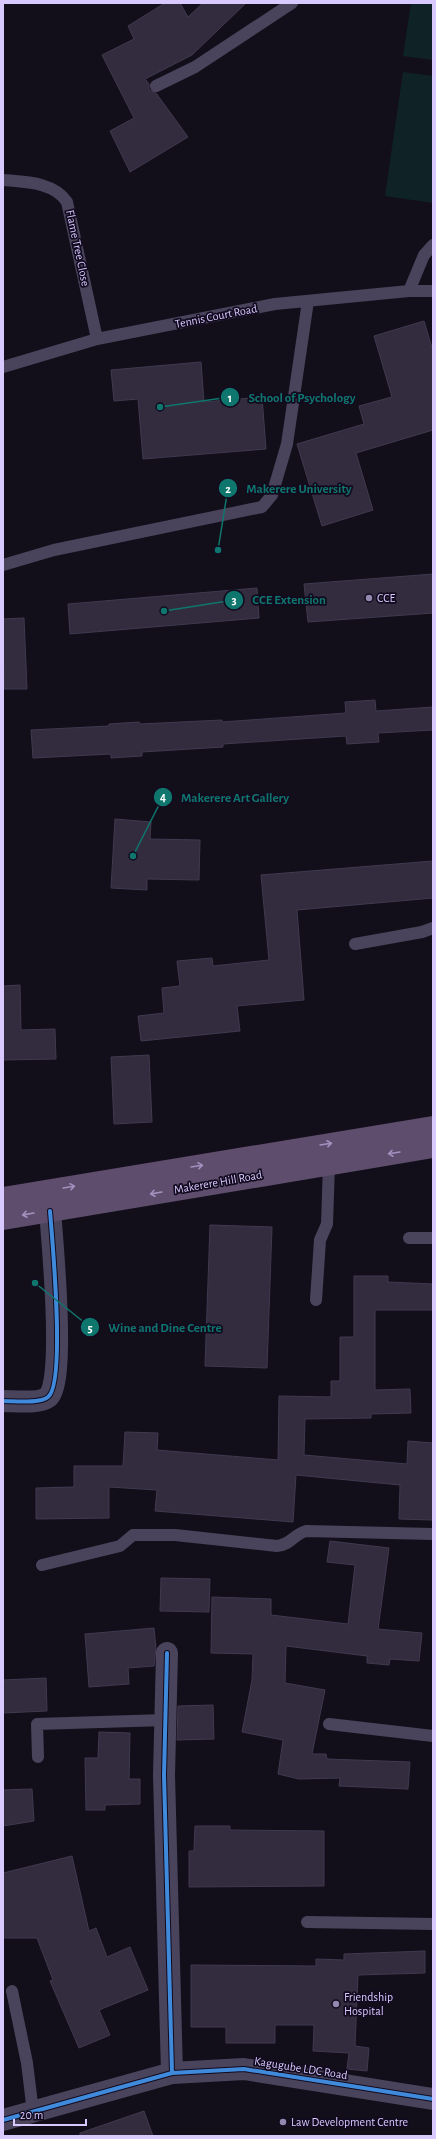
<svg xmlns="http://www.w3.org/2000/svg" width="436" height="2139" viewBox="0 0 436 2139" font-family="'Alegreya Sans',sans-serif">
<style>
.green{fill:#0f2327}
.building{fill:#322c3e;stroke:#413950}
.lines{fill:none;stroke-linecap:round;stroke-linejoin:round}
.lane{stroke:#49445c;stroke-width:12}
.street{stroke:#49445c;stroke-width:22}
.primary{stroke:#5f4d6e;stroke-width:22}
.cycleway-casing{stroke:#120b1f;stroke-width:6}
.cycleway{stroke:#408adc;stroke-width:4}
.oneway{stroke:#a291be}
.poi-dot{fill:#9388af;stroke:#120b1f;stroke-width:1.5}
.labels{text-anchor:middle;dominant-baseline:central;stroke-width:3.5;stroke-linejoin:round;paint-order:stroke}
.street-label{font-size:12px;fill:#d8c9ff;stroke:#120b1f}
.poi-label{font-size:12px;fill:#d8c9ff;stroke:#120b1f;text-anchor:start}
.leader{fill:none;stroke:#0f766e;stroke-width:1.5}
.callout-dot{fill:#0f766e;stroke:#120b1f;stroke-width:1.5}
.mark-label{font-size:12px;text-anchor:middle;font-weight:bold;fill:#fff}
.callout-label{font-size:13px;text-anchor:middle;font-weight:bold;fill:#0f766e;stroke:#120b1f;stroke-width:3.5;stroke-linejoin:round;paint-order:stroke}
</style>
<rect width="100%" height="100%" fill="#130f1a"/>
<path class="green" d="M 411,3 L 433,3 L 433,60 L 403,56 Z
M 403,72 L 433,76 L 433,203 L 385,196 Z"/>
<path class="building" d="M 165,3 L 180,3 L 188,17 L 203,3 L 246,3 L 192,55 L 145,79 L 149,84 L 149,90 L 156,93 L 188,137 L 130,172 L 110,131 L 134,118 L 102,55 L 134,39 L 128,26 Z
M 424,321 L 433,351 L 433,430 L 356,453 L 373,510 L 322,526 L 297,444 L 364,424 L 359,406 L 392,397 L 374,336 Z
M 201,362 L 204,402 L 262,397 L 266,449 L 143,459 L 138,399 L 114,401 L 111,370 Z
M 433,574 L 433,613 L 308,622 L 304,584 Z
M 257,588 L 259,618 L 70,634 L 68,604 Z
M 24,618 L 27,689 L 4,689 L 3,619 Z
M 375,700 L 376,711 L 433,707 L 433,730 L 378,733 L 379,742 L 347,744 L 346,736 L 223,744 L 223,747 L 142,752 L 142,756 L 111,758 L 111,754 L 33,758 L 31,730 L 109,726 L 109,724 L 139,722 L 140,724 L 222,720 L 222,722 L 346,713 L 345,702 Z
M 115,819 L 151,822 L 150,839 L 200,840 L 199,880 L 147,879 L 147,890 L 111,888 Z
M 433,861 L 433,898 L 297,910 L 304,1000 L 237,1006 L 240,1031 L 141,1041 L 138,1016 L 164,1013 L 162,988 L 180,986 L 177,961 L 212,958 L 213,966 L 269,960 L 261,875 Z
M 20,985 L 21,1030 L 55,1029 L 56,1059 L 3,1060 L 3,986 Z
M 149,1055 L 152,1122 L 114,1124 L 111,1057 Z
M 210,1225 L 272,1227 L 267,1368 L 205,1366 Z
M 354,1276 L 388,1276 L 388,1282 L 433,1284 L 433,1310 L 375,1310 L 375,1390 L 410,1389 L 411,1413 L 371,1414 L 371,1418 L 305,1419 L 304,1455 L 407,1464 L 408,1441 L 433,1443 L 433,1520 L 399,1519 L 400,1485 L 296,1475 L 293,1522 L 155,1511 L 157,1490 L 109,1487 L 109,1518 L 36,1519 L 36,1488 L 74,1487 L 74,1466 L 123,1466 L 125,1432 L 158,1433 L 157,1450 L 278,1460 L 279,1396 L 331,1397 L 331,1381 L 340,1381 L 340,1337 L 354,1337 Z
M 330,1541 L 389,1548 L 378,1629 L 422,1633 L 419,1661 L 390,1659 L 389,1665 L 367,1663 L 367,1656 L 286,1646 L 285,1683 L 325,1690 L 312,1754 L 326,1754 L 327,1759 L 410,1762 L 408,1789 L 339,1786 L 340,1778 L 299,1779 L 278,1774 L 283,1740 L 242,1732 L 252,1680 L 253,1654 L 211,1653 L 212,1597 L 271,1599 L 271,1615 L 348,1624 L 355,1565 L 327,1562 Z
M 161,1578 L 210,1579 L 209,1612 L 160,1611 Z
M 154,1628 L 156,1648 L 154,1666 L 128,1668 L 129,1684 L 89,1687 L 85,1634 Z
M 46,1678 L 47,1711 L 3,1713 L 3,1680 Z
M 213,1705 L 214,1739 L 177,1740 L 178,1706 Z
M 99,1732 L 130,1733 L 129,1779 L 140,1779 L 140,1804 L 105,1805 L 105,1810 L 86,1810 L 85,1758 L 98,1758 Z
M 32,1789 L 34,1821 L 3,1826 L 3,1790 Z
M 195,1826 L 230,1826 L 230,1830 L 324,1831 L 324,1886 L 189,1887 L 189,1851 L 194,1851 Z
M 72,1856 L 89,1931 L 96,1928 L 107,1957 L 130,1947 L 148,1990 L 99,2010 L 110,2035 L 79,2048 L 50,1981 L 53,1980 L 37,1938 L 3,1938 L 3,1873 Z
M 425,1951 L 425,1973 L 358,1975 L 355,2046 L 369,2048 L 367,2071 L 347,2069 L 349,2053 L 313,2051 L 314,2025 L 275,2025 L 275,2043 L 226,2043 L 226,2027 L 191,2027 L 191,1965 L 316,1966 L 316,1959 L 344,1960 L 344,1954 Z
M 144,2111 L 153,2136 L 80,2136 L 80,2133 Z"/>
<g class="lines">
<path class="lane" d="M 156,86 L 195,67 L 292,3
M 3,180 C 25,182 54,182 67,202 L 97,339
M 409,291 L 424,255 L 433,245
M 3,367 L 97,339 L 275,304 L 409,291 L 433,291
M 3,565 L 54,550 L 262,507 L 272,495 L 287,444 L 308,301
M 355,944 L 422,932 L 433,928
M 409,1238 L 433,1238
M 316,1300 L 320,1240 L 327,1224 L 329,1164
M 42,1565 L 120,1546 L 133,1535 L 175,1535 L 277,1546 C 291,1545 294,1534 306,1531 L 433,1534
M 329,1724 L 433,1736
M 38,1757 L 37,1724 L 165,1720
M 307,1922 L 433,1924
M 12,1991 L 27,2063 L 33,2112"/>
<path class="street" d="M 3,1401 C 14,1401 40,1404 48,1397 C 66,1383 52,1238 50,1211
M 167,1653 L 164,1775 L 172,2073
M 3,2120 L 172,2073 L 244,2069 L 433,2099"/>
<path class="primary" d="M 3,1198 L 433,1127
M 3,1219 L 433,1147"/>
<defs>
<path id="cycleway" d="M 3,1401 C 14,1401 40,1404 48,1397 C 66,1383 52,1238 50,1211
M 167,1653 L 164,1775 L 172,2073
M 3,2120 L 172,2073 L 244,2069 L 433,2099"/>
</defs>
<use href="#cycleway" class="cycleway-casing"/>
<use href="#cycleway" class="cycleway"/>
</g>
<defs><path id="oneway-shaft" d="M-6 0H5M1.5-3L5.5 0L1.5 3" fill="none" stroke-width="1.6" stroke-linecap="round" stroke-linejoin="round"/></defs>
<g class="oneway">
<use href="#oneway-shaft" transform="translate(326 1144) rotate(-9)"/>
<use href="#oneway-shaft" transform="translate(394 1153) rotate(171)"/>
<use href="#oneway-shaft" transform="translate(197 1166) rotate(-9)"/>
<use href="#oneway-shaft" transform="translate(69 1187) rotate(-9)"/>
<use href="#oneway-shaft" transform="translate(156 1193) rotate(170)"/>
<use href="#oneway-shaft" transform="translate(28 1214) rotate(170)"/>
</g>
<g class="poi-dot">
<circle cx="369" cy="598" r="4"/>
<circle cx="336" cy="2004" r="4"/>
<circle cx="283" cy="2122" r="4"/>
</g>
<g class="labels">
<g class="street-label">
<text transform="translate(78 248) rotate(78)">Flame Tree Close</text>
<text transform="translate(216 316) rotate(-11)">Tennis Court Road</text>
<text transform="translate(218 1182) rotate(-10)">Makerere Hill Road</text>
<text transform="translate(301 2068) rotate(9)">Kagugube LDC Road</text>
</g>
<g class="poi-label">
<text x="377" y="598">CCE</text>
<text x="344" y="1997">Friendship<tspan x="344" dy="14">Hospital</tspan></text>
<text x="291" y="2122">Law Development Centre</text>
</g>
</g>
<path class="leader" d="M160 407L230 397M218 550L228 488M164 611L234 600M133 856L163 797M35 1283L90 1327"/>
<g class="callout-dot">
<circle cx="160" cy="407" r="4"/>
<circle cx="218" cy="550" r="4"/>
<circle cx="164" cy="611" r="4"/>
<circle cx="133" cy="856" r="4"/>
<circle cx="35" cy="1283" r="4"/>
<circle cx="230" cy="397" r="10"/>
<circle cx="228" cy="488" r="10"/>
<circle cx="234" cy="600" r="10"/>
<circle cx="163" cy="797" r="10"/>
<circle cx="90" cy="1327" r="10"/>
</g>
<g class="mark-label">
<text x="230" y="402">1</text>
<text x="228" y="493">2</text>
<text x="234" y="604">3</text>
<text x="163" y="801">4</text>
<text x="90" y="1332">5</text>
</g>
<g class="callout-label">
<text x="302" y="402">School of Psychology</text>
<text x="299" y="493">Makerere University</text>
<text x="289" y="604">CCE Extension</text>
<text x="235" y="802">Makerere Art Gallery</text>
<text x="165" y="1332">Wine and Dine Centre</text>
</g>
<rect width="436" height="2139" fill="none" stroke="#d8c9ff" stroke-width="8"/>
<path d="M14 2119v6h72v-6" fill="none" stroke="#d8c9ff" stroke-width="2"/>
<text x="20" y="2119" font-size="12" fill="#d8c9ff" stroke="#120b1f" stroke-width="3" paint-order="stroke">20 m</text>
</svg>
